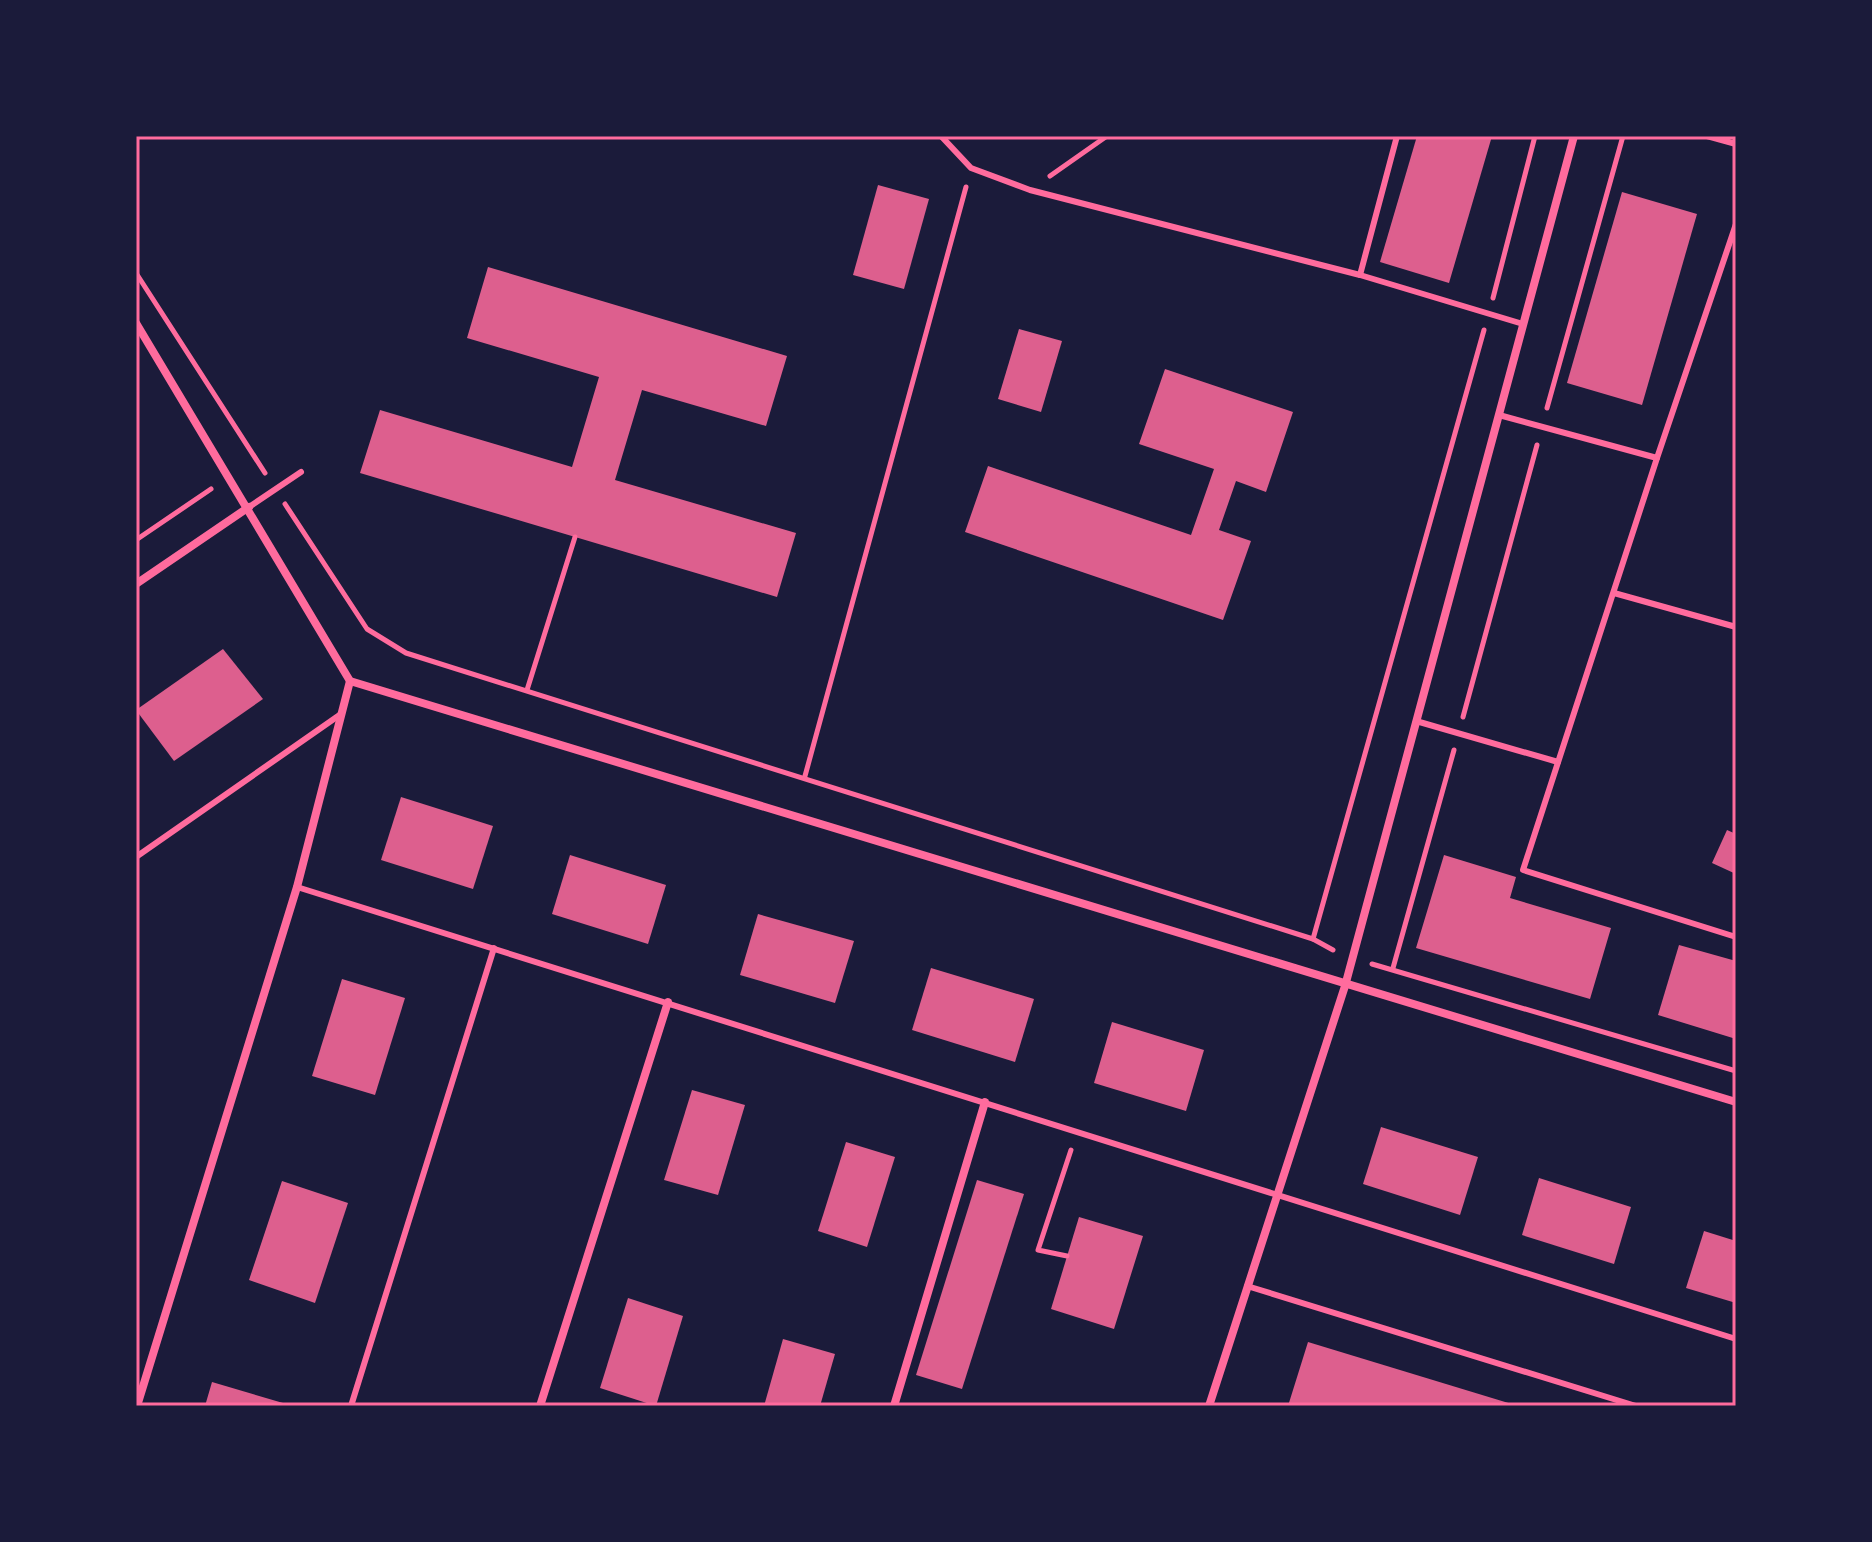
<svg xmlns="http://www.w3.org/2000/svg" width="1872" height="1542" font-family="Commissioner,sans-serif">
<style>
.building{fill:#dd5f8e}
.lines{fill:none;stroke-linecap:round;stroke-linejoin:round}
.path{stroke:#ff6b9d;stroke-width:5}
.service{stroke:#ff6b9d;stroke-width:6}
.minor{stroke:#ff6b9d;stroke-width:8}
.neatline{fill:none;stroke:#ff6b9d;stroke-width:3}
</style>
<rect width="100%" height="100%" fill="#1b1b3a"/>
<g class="building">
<polygon points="1417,136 1492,136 1449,283 1380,262"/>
<polygon points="878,185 929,199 904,289 853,275"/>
<polygon points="1622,192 1697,214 1642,405 1567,383"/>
<polygon points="488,267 787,356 766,426 642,390 615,480 796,533 777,597 360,473 380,410 572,467 599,377 467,338"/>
<polygon points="1019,329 1062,341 1041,412 998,399"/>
<polygon points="1165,369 1293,412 1266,492 1236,481 1219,530 1251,541 1223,620 965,532 988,466 1191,535 1214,469 1139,444"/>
<polygon points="223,649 263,699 174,761 136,710"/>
<polygon points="401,797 493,826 473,889 381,860"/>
<polygon points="1727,830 1736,834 1736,874 1712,863"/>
<polygon points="570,855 666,885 648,944 552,914"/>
<polygon points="1444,855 1516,877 1510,898 1611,928 1590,999 1416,948"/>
<polygon points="758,914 854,941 835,1003 740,975"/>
<polygon points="1679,945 1736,961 1736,1039 1658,1015"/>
<polygon points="931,968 1034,999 1015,1062 912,1030"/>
<polygon points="342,979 405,998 375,1095 312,1076"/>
<polygon points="1112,1022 1204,1050 1186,1111 1094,1083"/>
<polygon points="692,1090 745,1105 718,1195 664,1180"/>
<polygon points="1381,1127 1478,1157 1460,1215 1363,1184"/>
<polygon points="846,1142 895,1157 867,1247 818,1231"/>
<polygon points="1539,1178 1631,1207 1614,1264 1522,1235"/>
<polygon points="977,1180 1024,1194 962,1389 916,1375"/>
<polygon points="282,1181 348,1203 315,1303 249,1280"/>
<polygon points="1079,1217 1143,1236 1114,1329 1051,1309"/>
<polygon points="1704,1231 1736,1241 1736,1303 1686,1288"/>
<polygon points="628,1298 683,1316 656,1406 600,1388"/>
<polygon points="783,1339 835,1354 820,1406 764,1406"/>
<polygon points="1308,1342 1515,1405 1515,1406 1288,1406"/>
<polygon points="212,1382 283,1403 282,1406 205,1406"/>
</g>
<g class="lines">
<g class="path">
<polyline points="1050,176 1107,136"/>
<polyline points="136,273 265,473"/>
<polyline points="1493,298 1535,136"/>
<polyline points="1547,408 1623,136"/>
<polyline points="285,504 367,629 406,653 1313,939 1484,330"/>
<polyline points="136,540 211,489"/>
<polyline points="527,690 575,537"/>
<polyline points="1463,717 1537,445"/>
<polyline points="805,776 966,187"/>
<polyline points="1313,939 1333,950"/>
<polyline points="1372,964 1736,1071"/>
<polyline points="1393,968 1454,750"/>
<polyline points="1067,1256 1038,1250 1071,1150"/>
</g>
<g class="service">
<polyline points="941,136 971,168 1030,190 1360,275 1523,324"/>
<polyline points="1707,136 1736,144"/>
<polyline points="1360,275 1397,136"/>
<polyline points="1499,415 1657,458 1736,224"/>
<polyline points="1657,458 1523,870 1736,937"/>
<polyline points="249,507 301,472"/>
<polyline points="1614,593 1736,627"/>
<polyline points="1416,721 1558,762"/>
<polyline points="136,857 341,714"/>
<polyline points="297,887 1736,1339"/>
<polyline points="1247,1286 1636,1406"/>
<polyline points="351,1406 494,948"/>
</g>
<g class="minor">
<polyline points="136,323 350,681 1736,1102"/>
<polyline points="136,584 249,507"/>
<polyline points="137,1406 297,887 350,681"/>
<polyline points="540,1406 668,1002"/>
<polyline points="894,1406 985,1102"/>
<polyline points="1209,1406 1345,986 1574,136"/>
</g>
</g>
<rect width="1872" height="1542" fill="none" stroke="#1b1b3a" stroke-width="276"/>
<rect x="138" y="138" width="1596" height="1266" class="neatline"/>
</svg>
